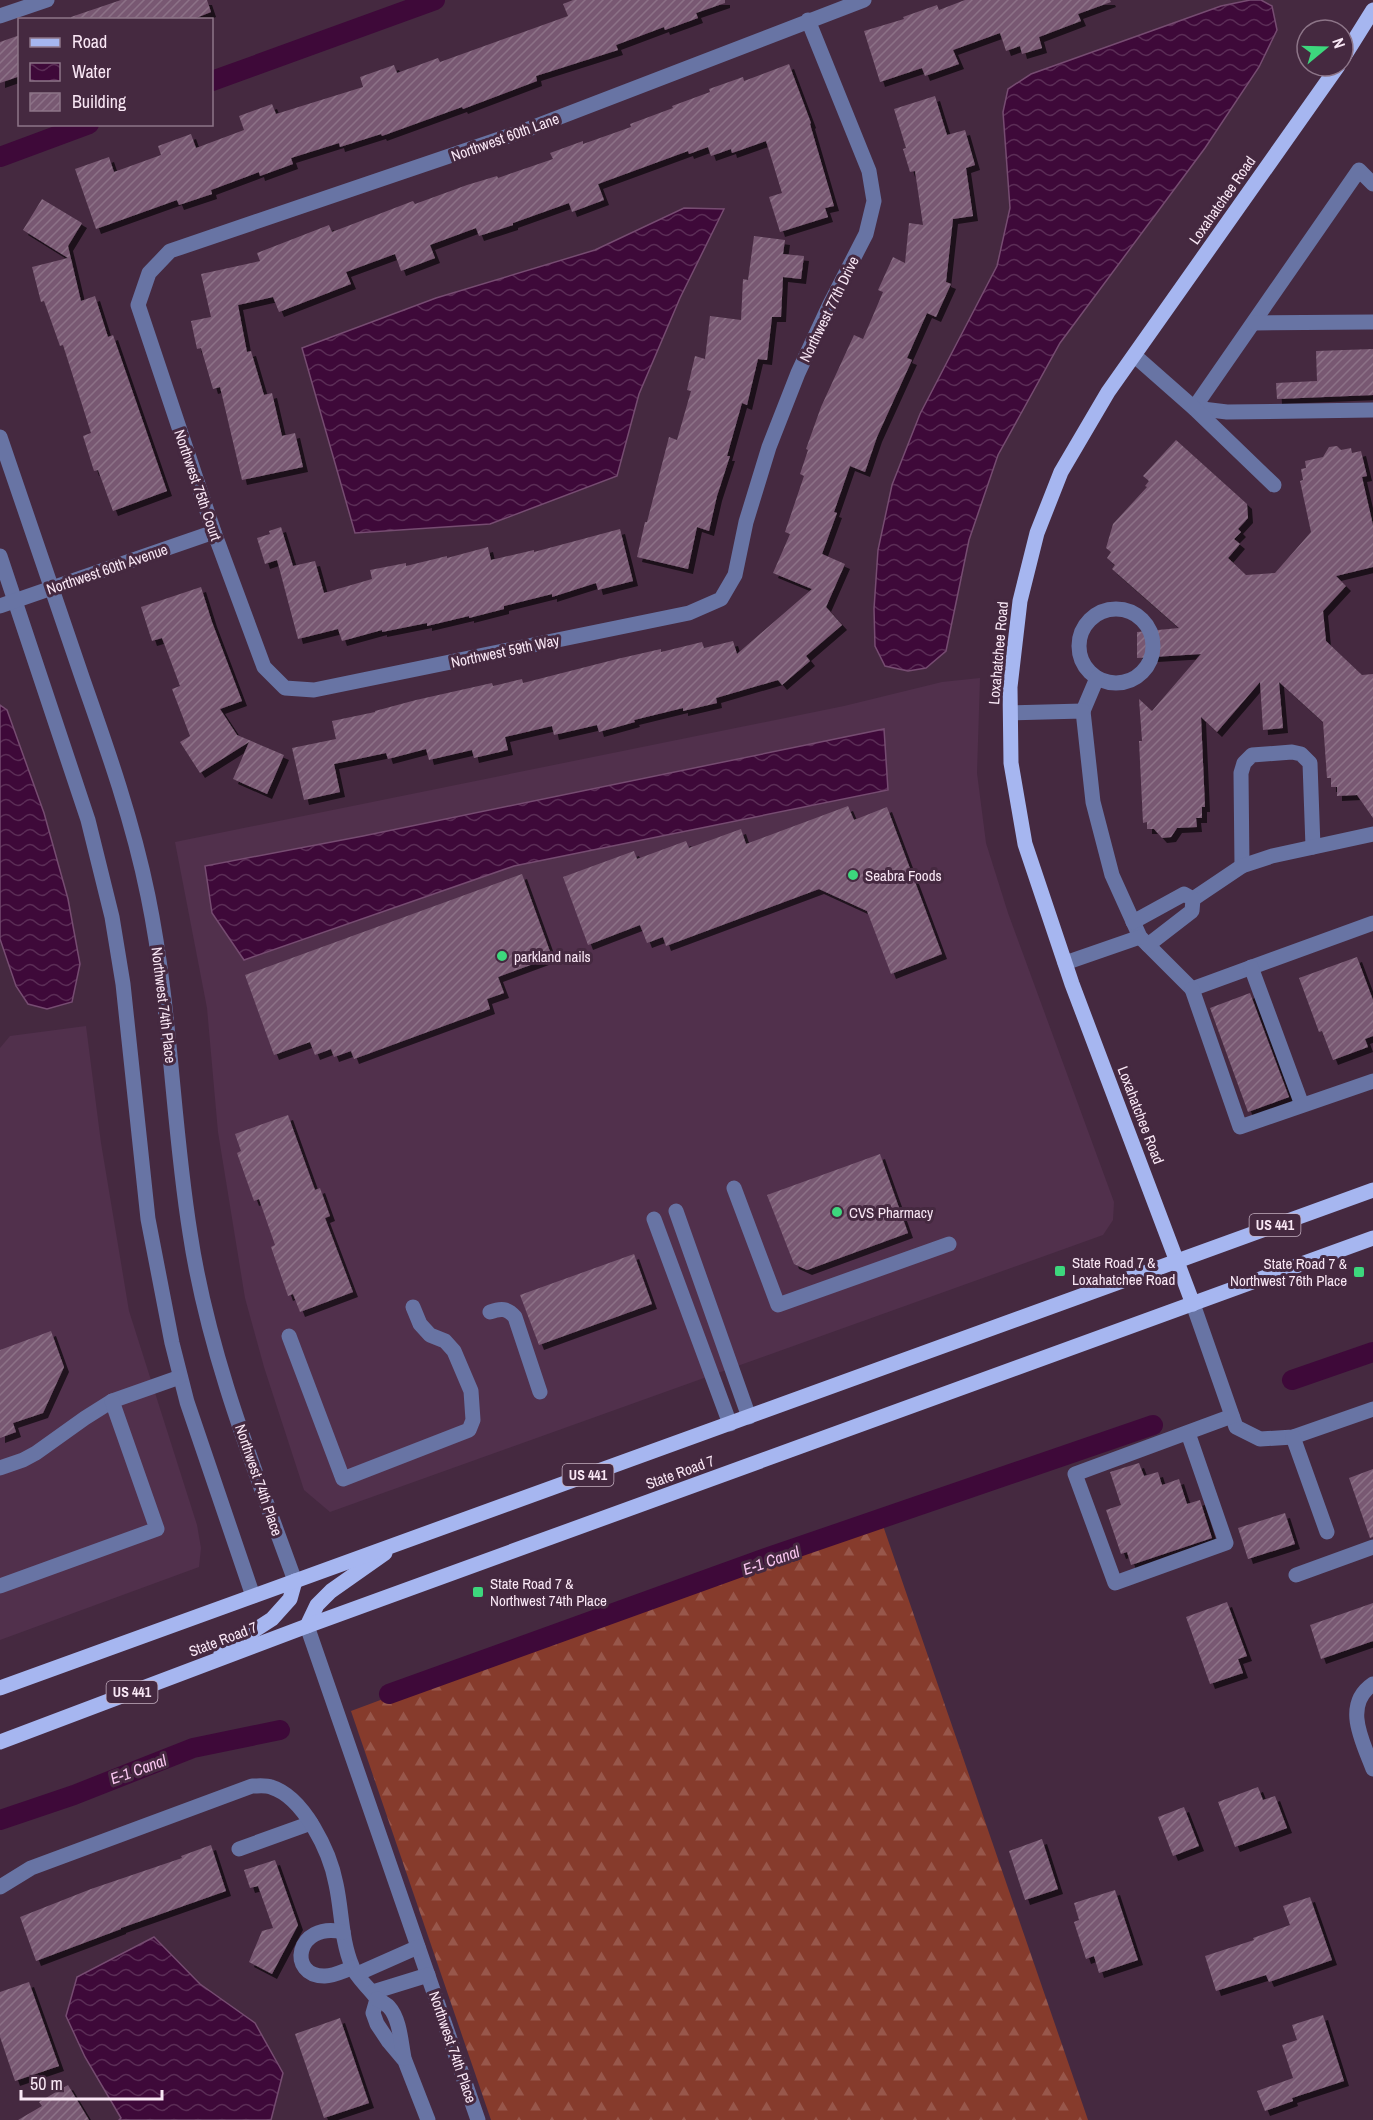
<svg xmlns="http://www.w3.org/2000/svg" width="1373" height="2120" font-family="'Archivo Narrow',sans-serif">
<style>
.built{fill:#51304c}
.forest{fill:url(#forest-firs)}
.water{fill:url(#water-waves);stroke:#764c71;stroke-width:1.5}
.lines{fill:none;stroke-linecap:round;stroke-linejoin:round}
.canal{stroke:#3e0939;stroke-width:20}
.building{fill:url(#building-hatch);filter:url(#shadow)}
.minor{stroke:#6874a4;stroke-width:15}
.major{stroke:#a6b6f0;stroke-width:15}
.poi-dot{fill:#3dd77d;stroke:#452940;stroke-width:2}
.labels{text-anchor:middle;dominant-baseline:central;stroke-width:6;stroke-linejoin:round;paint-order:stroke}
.shield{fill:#452940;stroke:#c3aebf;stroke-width:1.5}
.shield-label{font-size:14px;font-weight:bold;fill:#f9e7f5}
.street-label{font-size:15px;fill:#f9e7f5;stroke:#452940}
.poi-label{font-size:15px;fill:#f9e7f5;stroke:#452940;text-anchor:start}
.water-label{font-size:16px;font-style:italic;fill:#f9c6f0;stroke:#452940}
</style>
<defs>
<pattern id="forest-firs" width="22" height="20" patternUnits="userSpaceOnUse" patternTransform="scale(1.5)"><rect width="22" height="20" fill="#863b2c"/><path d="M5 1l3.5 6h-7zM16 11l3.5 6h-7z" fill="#98574b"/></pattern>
<pattern id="water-waves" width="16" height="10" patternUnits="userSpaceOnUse" patternTransform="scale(1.5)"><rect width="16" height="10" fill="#3e0939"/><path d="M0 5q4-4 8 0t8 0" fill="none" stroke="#5b2d56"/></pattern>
<pattern id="building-hatch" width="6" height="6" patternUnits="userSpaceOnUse" patternTransform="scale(1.5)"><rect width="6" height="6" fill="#785972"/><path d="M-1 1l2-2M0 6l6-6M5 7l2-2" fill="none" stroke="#8c7187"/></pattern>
<filter id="shadow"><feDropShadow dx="5" dy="5" stdDeviation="0" flood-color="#0009"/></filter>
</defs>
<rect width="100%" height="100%" fill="#452940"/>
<g class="built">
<polygon points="980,678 977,773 986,843 1008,913 1114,1202 1113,1220 1103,1235 330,1512 304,1490 264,1367 245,1298 218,1132 207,1008 175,842 844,706 942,682"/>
<polygon points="86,1026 101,1143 129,1311 197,1525 201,1548 199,1567 0,1640 0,1048 10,1036"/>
</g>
<polygon class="forest" points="879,1514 1088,2120 491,2120 351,1711"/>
<g class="water">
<polygon points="1250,0 1261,0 1272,6 1277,30 1259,67 1205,148 1060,343 998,455 969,540 946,651 926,668 908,671 885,666 875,646 874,609 878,550 892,485 920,414 997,266 1010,208 1003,112 1008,89 1031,74 1221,6"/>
<polygon points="684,208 724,209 680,298 639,394 617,476 490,524 355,533 302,348 436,298 595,250"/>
<polygon points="0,705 7,710 44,813 68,899 80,964 72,1002 47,1009 28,1004 16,986 0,939"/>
<polygon points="884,729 888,790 514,866 244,960 212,913 205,866 363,836"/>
<polygon points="154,1937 200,1984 255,2023 283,2073 271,2120 119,2120 121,2118 85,2057 66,2016 77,1977"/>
</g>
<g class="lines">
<g class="canal">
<polyline points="212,81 435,0"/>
<polyline points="0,157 89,124"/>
<polyline points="1292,1380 1373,1352"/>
<polyline points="389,1694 766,1558 1153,1425"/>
<polyline points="0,1820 74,1795 193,1748 280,1730"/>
</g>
</g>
<g class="building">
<polygon points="121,0 207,0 211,12 191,20 71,20 71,17"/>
<polygon points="573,0 725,0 725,3 696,13 698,18 665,30 664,27 616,45 618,50 536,76 537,81 463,109 462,107 382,136 381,134 340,147 339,143 291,158 293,164 260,176 259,172 211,190 212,194 179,205 177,200 96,229 75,169 109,157 114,172 161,155 158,146 191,134 196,148 244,130 239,116 272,104 276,114 363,87 360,77 394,65 397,73 438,58 440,62 568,16 563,4"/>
<polygon points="965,0 1110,0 1111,2 1078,14 1081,21 1039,37 1042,48 1022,54 1020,46 1006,51 1000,33 953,50 959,64 925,76 922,68 880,82 864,31 904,19 903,17 937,5 939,10"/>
<polygon points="20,35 20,76 0,83 0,42"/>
<polygon points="789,64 811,123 810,124 834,206 825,208 828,217 780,232 769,197 782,193 766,141 732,153 731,149 711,156 708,147 689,154 688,151 598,184 604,200 572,212 569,203 513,223 513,225 479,236 476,228 430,245 435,258 401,271 395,254 346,272 351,284 279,312 273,297 238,305 247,352 251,351 264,395 272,393 282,436 295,433 303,467 242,480 220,387 213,389 201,348 197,349 191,321 211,317 201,274 260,261 257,253 329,225 332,232 413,201 415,204 467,185 497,176 498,178 553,159 550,153 583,141 583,144 631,127 630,124 673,108 672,106 710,92 709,89 743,77 744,81"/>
<polygon points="935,96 947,135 965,130 975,165 966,168 973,216 953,219 946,282 951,284 936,317 927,313 907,358 912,360 877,437 865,472 850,466 834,512 837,513 822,554 845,564 826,607 842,625 806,656 810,661 782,685 778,680 716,698 717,703 683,711 683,708 634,720 635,722 599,732 597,725 554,735 552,726 505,737 508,750 474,758 472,750 429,760 426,749 388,759 386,753 334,764 340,792 304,800 292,748 336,739 332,721 375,712 375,711 416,700 492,683 493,686 522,679 523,683 617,659 661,649 661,652 702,642 704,648 733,641 737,654 812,589 773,573 790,534 785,532 804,476 800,474 808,450 806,449 821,407 854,335 863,339 883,292 878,290 893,257 905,263 909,223 923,225 915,171 910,172 903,149 906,148 894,109"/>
<polygon points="42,199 82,223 68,246 81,301 95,296 108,337 113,335 167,491 113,511 98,470 94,471 83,436 91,433 63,345 60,346 44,301 41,302 32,267 68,258 23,230"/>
<polygon points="754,236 785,240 783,254 804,256 801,279 783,277 781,317 772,317 767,360 758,359 747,405 742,403 727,456 730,456 717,496 709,531 697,527 688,569 637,557 645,522 647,522 669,437 677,440 691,391 687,390 695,356 705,359 710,316 741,320 743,279 748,280"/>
<polygon points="1373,349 1373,395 1277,399 1276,383 1317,381 1316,351"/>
<polygon points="1176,440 1247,504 1248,518 1238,529 1241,532 1234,539 1240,544 1228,558 1246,575 1275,573 1311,532 1300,481 1303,480 1301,469 1306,468 1305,461 1323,457 1329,447 1337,446 1341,450 1351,448 1352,453 1361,451 1367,476 1362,477 1373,525 1373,567 1336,576 1346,586 1323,611 1326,641 1362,675 1373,674 1373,818 1357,795 1337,796 1337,787 1331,787 1331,778 1327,778 1323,722 1279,682 1283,728 1263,730 1260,682 1217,732 1201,717 1205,807 1202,807 1202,818 1196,818 1197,827 1177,828 1171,837 1162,838 1154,829 1147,829 1147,822 1143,823 1139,741 1142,741 1139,699 1152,711 1201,654 1137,658 1137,632 1179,628 1112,569 1115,565 1107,558 1111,552 1106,548 1113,524 1147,487 1145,486 1149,481 1143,476"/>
<polygon points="281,527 293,566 315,561 324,593 372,579 370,570 406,563 406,566 447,556 447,558 488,547 491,560 534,550 534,552 620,529 633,581 598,590 596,583 552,597 552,594 504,606 504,609 469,618 469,616 427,626 427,623 382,632 382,630 342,641 338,629 298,639 277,560 265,564 257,538 270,534 269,531"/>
<polygon points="201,587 212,622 242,701 220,709 237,735 284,755 267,794 233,779 249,742 200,773 180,742 190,736 172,689 180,686 162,638 152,641 141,607"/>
<polygon points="848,806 854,820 887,807 942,954 891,974 867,911 819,889 666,946 663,937 647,943 640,925 588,945 563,877 634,851 637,859 686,841 689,848 741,829 746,844"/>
<polygon points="522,874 552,957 498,977 504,993 487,999 490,1009 354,1059 351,1051 334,1057 331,1049 315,1055 310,1042 274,1055 245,975"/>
<polygon points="1357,957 1373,1000 1373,1036 1365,1039 1368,1047 1333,1060 1322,1031 1319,1032 1299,978"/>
<polygon points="1250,993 1289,1097 1248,1112 1210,1008"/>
<polygon points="288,1115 315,1190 320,1188 330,1216 325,1218 353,1292 300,1312 293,1294 288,1296 271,1247 275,1245 259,1199 254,1201 237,1153 241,1151 235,1134"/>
<polygon points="880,1154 908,1233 807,1270 794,1264 767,1195"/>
<polygon points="634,1254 652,1304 539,1345 520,1295"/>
<polygon points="51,1331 64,1367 43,1413 13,1423 16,1432 0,1438 0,1350"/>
<polygon points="1139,1463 1144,1476 1158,1472 1162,1485 1179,1479 1187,1504 1200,1500 1212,1538 1131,1565 1127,1552 1121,1554 1106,1510 1121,1505 1110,1472"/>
<polygon points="1373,1469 1373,1537 1370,1538 1349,1478"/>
<polygon points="1285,1513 1295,1544 1248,1559 1238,1528"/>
<polygon points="1227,1602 1247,1656 1238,1659 1243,1673 1210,1684 1186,1617"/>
<polygon points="1373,1603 1373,1641 1321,1659 1310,1625"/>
<polygon points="1258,1787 1263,1800 1275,1796 1287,1828 1235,1847 1218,1802"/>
<polygon points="1184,1807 1199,1846 1173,1856 1158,1817"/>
<polygon points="1042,1839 1058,1889 1025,1900 1009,1851"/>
<polygon points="211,1845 226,1891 121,1928 121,1929 36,1961 20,1917 91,1889 182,1858 181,1856"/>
<polygon points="275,1860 298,1925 272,1974 249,1962 262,1931 273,1928 258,1886 250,1888 244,1870"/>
<polygon points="1115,1890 1138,1960 1099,1973 1094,1956 1086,1959 1074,1922 1079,1920 1074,1903"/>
<polygon points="1310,1897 1332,1960 1269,1982 1266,1975 1216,1991 1205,1956 1254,1940 1253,1938 1290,1925 1283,1906"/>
<polygon points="29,1982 59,2066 15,2081 0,2037 0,1992"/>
<polygon points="1323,2015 1344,2081 1292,2098 1293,2101 1265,2111 1257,2091 1293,2078 1282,2045 1297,2040 1292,2025"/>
<polygon points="340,2018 369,2103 324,2118 295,2034"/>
<polygon points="68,2085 89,2120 18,2120 42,2106 39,2102"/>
</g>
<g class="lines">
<g class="minor">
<polyline points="0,16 47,0"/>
<polyline points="808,20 869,171 874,201 866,234 830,304 798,373 769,447 746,522 735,575 721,599 689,613 314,690 285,688 264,667 214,532 138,305 149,273 170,251 526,130 864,0"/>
<polyline points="1373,184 1359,170 1194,408 1227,412 1373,410"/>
<polyline points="1254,323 1373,322"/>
<polyline points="1135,356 1194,408 1274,485"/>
<path d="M0 437C28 518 55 599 83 680 108 751 133 822 148 896 171 1008 172 1121 190 1233 208 1353 254 1468 295 1581"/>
<polyline points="0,556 88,820 112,917 123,984 148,1219 172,1343 187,1402 253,1596"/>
<polyline points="0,606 214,532"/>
<circle cx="1116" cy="646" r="37"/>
<polyline points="1083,711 1097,678"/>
<polyline points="1011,713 1083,711 1093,802 1112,875 1140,937 1192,989 1373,923"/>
<polyline points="1242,866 1241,773 1244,763 1252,755 1292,752 1301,754 1310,763 1313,847"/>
<polyline points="1193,899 1242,866 1272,856 1373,834"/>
<polyline points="1133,922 1184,894 1193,899 1192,911 1148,945"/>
<polyline points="1065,963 1140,937"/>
<polyline points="1251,967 1302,1105"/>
<polyline points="1192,989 1240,1127 1373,1081"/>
<polyline points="734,1188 778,1305 949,1244"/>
<polyline points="676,1211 749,1417"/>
<polyline points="654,1219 730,1424"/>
<polyline points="1193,1304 1236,1427 1260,1439 1293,1437 1373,1409"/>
<path d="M490 1312C501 1308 507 1308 515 1317L540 1392"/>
<polyline points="289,1336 343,1479 469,1430 473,1420 471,1391 454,1351 445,1341 430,1335 420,1324 413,1307"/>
<polyline points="1188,1433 1226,1543 1115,1583 1075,1474 1232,1416"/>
<polyline points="1293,1437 1327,1532"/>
<polyline points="0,1468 23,1460 36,1453 85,1418 112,1401 180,1377"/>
<polyline points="1296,1575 1373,1547"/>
<polyline points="0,1586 157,1529 112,1401"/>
<polyline points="307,1626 478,2120"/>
<path d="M1373 1684C1342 1705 1363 1742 1373 1769"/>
<polyline points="239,1849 311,1823"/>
<path d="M0 1887 31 1868 252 1786C258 1786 266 1785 271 1787 304 1797 330 1852 336 1884 342 1911 341 1940 352 1966 356 1978 370 1988 377 1999L373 2013 377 2024 389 2042 405 2061 428 2120"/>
<path d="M343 1932C295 1921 287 1977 325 1976 334 1976 343 1971 352 1968"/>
<polyline points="357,1974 418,1947"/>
<polyline points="373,1992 428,1975"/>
<path d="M377 1999C380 2001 386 2004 389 2007 400 2019 401 2043 404 2058"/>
</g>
<g class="major">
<polyline points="1343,58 1373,10"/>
<polyline points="1193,1304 1072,984 1025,844 1011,763 1010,687 1020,601 1037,533 1061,472 1108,392 1338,66"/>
<polyline points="307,1626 317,1605 331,1591 385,1553"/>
<polyline points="221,1652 272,1619 290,1599 295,1581"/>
<polyline points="0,1688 1373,1190"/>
<polyline points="0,1742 307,1626 1373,1238"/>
</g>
</g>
<g class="poi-dot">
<circle cx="853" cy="875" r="6"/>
<circle cx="502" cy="956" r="6"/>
<circle cx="837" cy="1212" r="6"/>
<rect x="1054" y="1265" width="12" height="12" rx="3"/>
<rect x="1353" y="1266" width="12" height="12" rx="3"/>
<rect x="472" y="1586" width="12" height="12" rx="3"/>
</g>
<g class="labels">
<g class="shield">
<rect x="1249.5" y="1214" width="51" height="22" rx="4.5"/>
<rect x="562.5" y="1464" width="51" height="22" rx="4.5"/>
<rect x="106.5" y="1681" width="51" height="22" rx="4.5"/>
</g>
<g class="shield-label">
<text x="1275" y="1225">US 441</text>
<text x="588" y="1475">US 441</text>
<text x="132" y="1692">US 441</text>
</g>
<g class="street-label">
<text transform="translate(505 137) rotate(-20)">Northwest 60th Lane</text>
<text transform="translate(1222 200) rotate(-55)">Loxahatchee Road</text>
<text transform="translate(829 309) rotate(-64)">Northwest 77th Drive</text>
<text transform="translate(198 485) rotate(71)">Northwest 75th Court</text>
<text transform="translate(107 569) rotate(-19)">Northwest 60th Avenue</text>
<text transform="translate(505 651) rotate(-12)">Northwest 59th Way</text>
<text transform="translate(998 653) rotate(-85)">Loxahatchee Road</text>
<text transform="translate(164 1005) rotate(83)">Northwest 74th Place</text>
<text transform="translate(1141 1115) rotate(69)">Loxahatchee Road</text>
<text transform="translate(680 1472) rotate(-20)">State Road 7</text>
<text transform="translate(259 1480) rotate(71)">Northwest 74th Place</text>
<text transform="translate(223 1639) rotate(-21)">State Road 7</text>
<text transform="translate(453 2047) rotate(71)">Northwest 74th Place</text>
</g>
<g class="poi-label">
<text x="865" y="875">Seabra Foods</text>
<text x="514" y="956">parkland nails</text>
<text x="849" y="1212">CVS Pharmacy</text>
<text x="1072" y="1262">State Road 7 &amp;<tspan x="1072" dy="17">Loxahatchee Road</tspan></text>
<text x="1347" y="1263" text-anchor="end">State Road 7 &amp;<tspan x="1347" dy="17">Northwest 76th Place</tspan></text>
<text x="490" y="1583">State Road 7 &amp;<tspan x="490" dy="17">Northwest 74th Place</tspan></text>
</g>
<g class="water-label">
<text transform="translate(771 1560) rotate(-19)">E-1 Canal</text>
<text transform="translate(138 1769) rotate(-20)">E-1 Canal</text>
</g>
</g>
<rect x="18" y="18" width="195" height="108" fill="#452940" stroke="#8d7588" stroke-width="1.5"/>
<rect x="30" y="38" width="30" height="9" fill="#a6b6f0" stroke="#8d7588" stroke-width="1.5"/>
<text x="72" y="48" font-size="18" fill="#f9e7f5">Road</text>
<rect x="30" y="63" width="30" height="18" fill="url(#water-waves)" stroke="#8d7588" stroke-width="1.5"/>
<text x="72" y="78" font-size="18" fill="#f9e7f5">Water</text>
<rect x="30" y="93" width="30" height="18" fill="url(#building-hatch)" stroke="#8d7588" stroke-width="1.5"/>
<text x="72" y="108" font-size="18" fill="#f9e7f5">Building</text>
<g transform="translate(1325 48) rotate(71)"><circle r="28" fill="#452940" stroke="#8d7588" stroke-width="1.5"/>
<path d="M0-4.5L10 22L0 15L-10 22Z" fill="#3dd77d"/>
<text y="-9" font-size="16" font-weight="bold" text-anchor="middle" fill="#f9e7f5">N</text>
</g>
<path d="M21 2090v9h141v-9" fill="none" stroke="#f9e7f5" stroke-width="3"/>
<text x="30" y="2090" font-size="18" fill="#f9e7f5" stroke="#452940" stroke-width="4.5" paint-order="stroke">50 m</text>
</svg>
